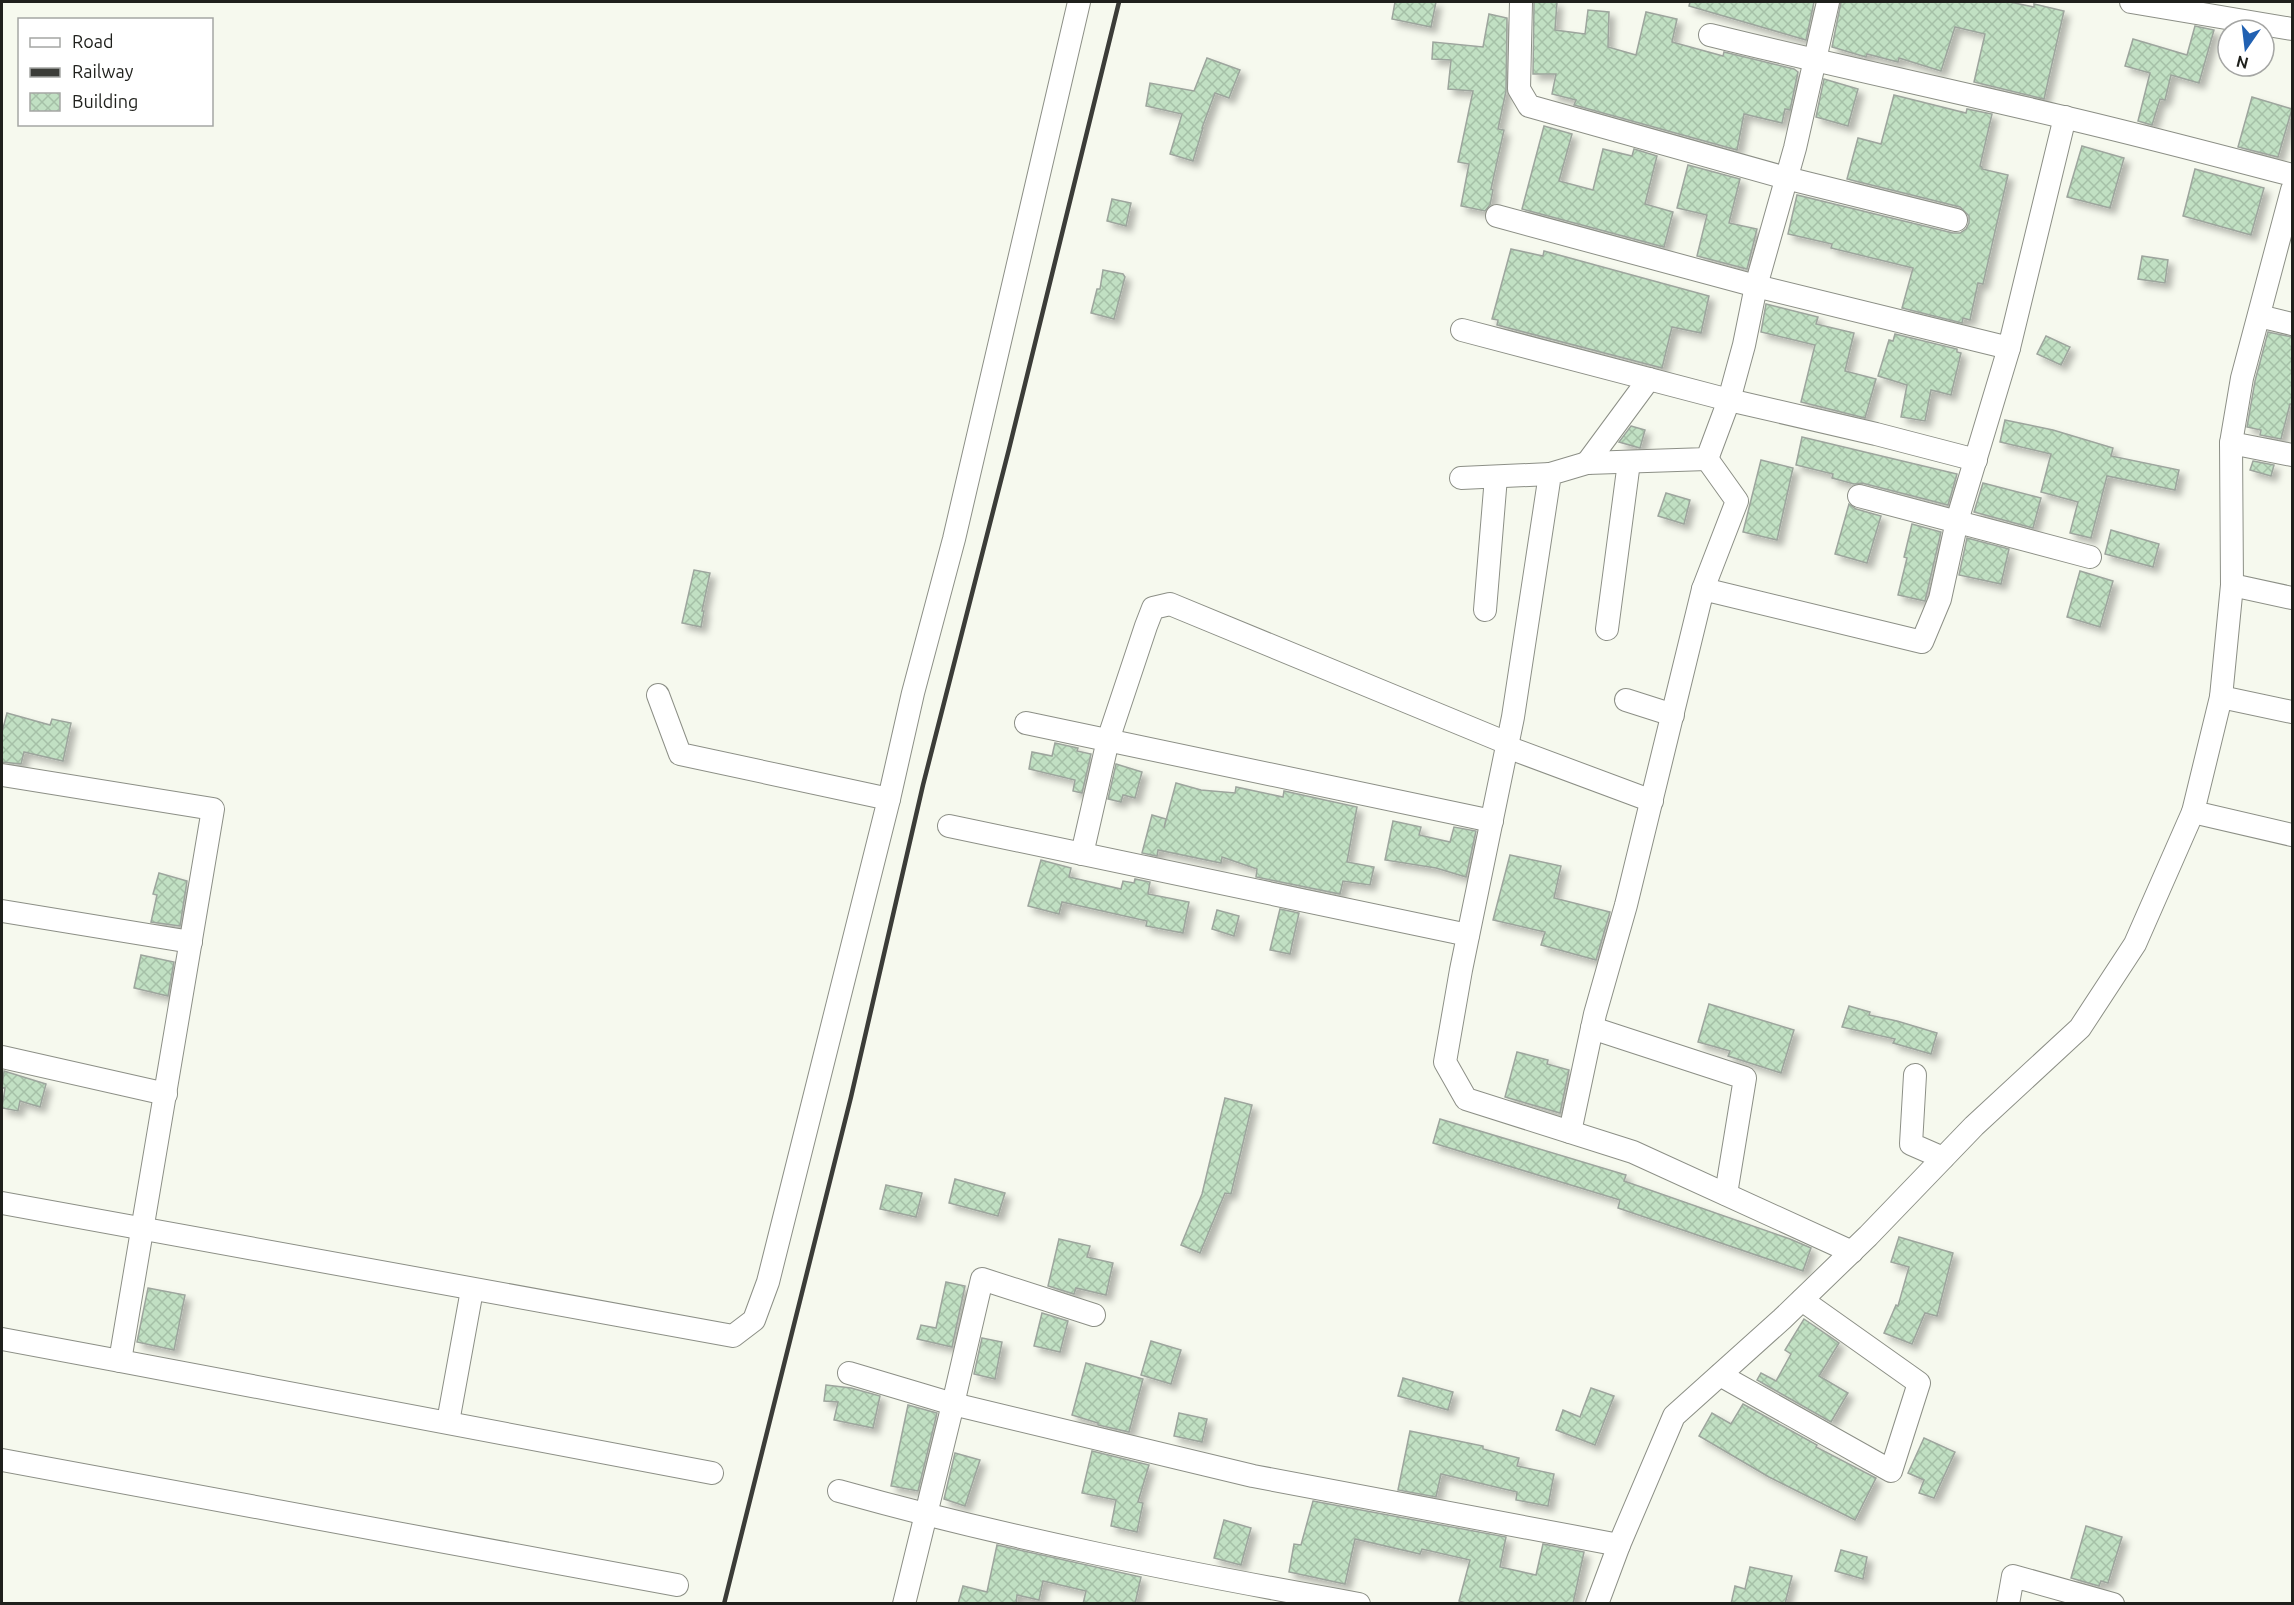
<svg xmlns="http://www.w3.org/2000/svg" width="2294" height="1605" font-family="Ubuntu,sans-serif">
<style>
.building{fill:url(#building-cross-hatch);stroke:#9da59d;stroke-width:1.5;filter:url(#shadow)}
.lines{fill:none;stroke-linecap:round;stroke-linejoin:round}
.street-casing{stroke:#8c8f86;stroke-width:24}
.street{stroke:#fff;stroke-width:22}
.rail{stroke:#3b3c38;stroke-width:4.5}
</style>
<defs>
<pattern id="building-cross-hatch" width="8" height="8" patternUnits="userSpaceOnUse" patternTransform="scale(1.5)"><rect width="8" height="8" fill="#c1e0c3"/><path d="M0 0l8 8M0 8l8-8" fill="none" stroke="#a5c0a7"/></pattern>
<filter id="shadow"><feDropShadow dx="5.5" dy="5.5" stdDeviation="3" flood-color="#0004"/></filter>
</defs>
<rect width="100%" height="100%" fill="#f6f9ee"/>
<g class="building">
<polygon points="1395,2 1436,2 1431,27 1392,19"/>
<polygon points="1534,2 1557,2 1555,30 1585,34 1588,10 1609,12 1608,47 1636,55 1646,12 1677,19 1672,42 1723,56 1724,52 1794,69 1798,72 1790,110 1785,109 1782,123 1744,114 1737,150 1574,105 1576,100 1552,94 1556,74 1533,74"/>
<polygon points="1690,2 1814,2 1806,40 1689,6"/>
<polygon points="1841,2 2010,2 2034,7 2034,4 2064,11 2044,99 1974,82 1985,34 1955,27 1941,71 1899,58 1898,62 1867,54 1866,57 1832,47"/>
<polygon points="1489,14 1507,18 1506,91 1498,129 1504,130 1491,189 1493,190 1490,205 1485,211 1461,206 1469,164 1458,162 1473,91 1448,89 1451,60 1432,59 1433,42 1483,47"/>
<polygon points="2195,26 2214,30 2199,83 2171,75 2165,100 2160,99 2152,125 2138,121 2150,73 2125,66 2133,39 2187,55"/>
<polygon points="1207,58 1240,70 1229,98 1215,93 1202,128 1203,128 1193,161 1170,154 1182,114 1146,106 1150,83 1194,91"/>
<polygon points="1824,79 1858,89 1848,126 1816,117"/>
<polygon points="1894,95 1966,113 1967,109 1992,114 1980,166 1982,167 1982,169 2008,175 1983,284 1978,283 1970,320 1963,318 1962,323 1902,308 1913,268 1831,248 1832,244 1788,234 1797,195 1953,233 1960,233 1966,229 1969,223 1969,216 1960,207 1847,179 1858,138 1881,144"/>
<polygon points="2252,97 2292,109 2278,157 2238,147"/>
<polygon points="1544,126 1572,134 1559,181 1593,190 1603,149 1632,156 1634,149 1657,156 1645,204 1673,212 1664,247 1522,209"/>
<polygon points="2082,146 2124,158 2110,208 2067,197"/>
<polygon points="1688,165 1740,179 1729,223 1757,229 1747,269 1697,256 1707,215 1677,208"/>
<polygon points="2195,169 2264,188 2251,235 2183,216"/>
<polygon points="1112,199 1131,203 1126,226 1107,221"/>
<polygon points="1511,249 1543,256 1544,251 1709,296 1701,333 1672,327 1662,368 1497,325 1498,320 1492,319"/>
<polygon points="2142,256 2168,260 2165,283 2138,279"/>
<polygon points="1103,270 1123,274 1125,277 1114,319 1091,313 1097,289 1100,289"/>
<polygon points="1766,304 1818,317 1816,324 1854,333 1845,371 1876,379 1865,418 1801,402 1815,345 1761,332"/>
<polygon points="2268,332 2292,337 2292,404 2290,404 2281,439 2260,435 2261,430 2247,427 2255,381"/>
<polygon points="1895,334 1957,349 1957,352 1961,353 1951,395 1931,390 1925,421 1901,417 1907,385 1878,376 1889,340 1893,341"/>
<polygon points="2046,336 2070,347 2061,365 2037,354"/>
<polygon points="2005,420 2053,430 2113,448 2111,456 2179,470 2175,490 2107,476 2091,538 2070,533 2078,502 2041,492 2051,454 2000,442"/>
<polygon points="1631,426 1645,430 1640,448 1619,442"/>
<polygon points="1802,437 1957,474 1948,505 1862,483 1854,484 1832,478 1833,474 1796,465"/>
<polygon points="1761,460 1793,468 1777,540 1743,532"/>
<polygon points="2253,461 2274,465 2271,476 2250,470"/>
<polygon points="1983,483 2041,498 2033,528 1974,512"/>
<polygon points="1666,493 1690,500 1684,524 1658,516"/>
<polygon points="1849,504 1856,509 1881,516 1867,563 1835,554"/>
<polygon points="1912,524 1941,532 1925,601 1898,595 1907,558 1904,557"/>
<polygon points="2111,530 2159,544 2153,567 2105,554"/>
<polygon points="1967,538 2009,549 2001,584 1959,575"/>
<polygon points="694,570 710,573 702,611 704,611 701,627 682,623"/>
<polygon points="2080,571 2113,581 2100,627 2067,617"/>
<polygon points="7,713 50,725 52,719 71,723 63,761 24,752 21,764 2,762 2,732"/>
<polygon points="1055,743 1078,748 1077,751 1091,754 1082,793 1073,791 1075,780 1029,769 1032,752 1052,756"/>
<polygon points="1116,764 1142,772 1135,798 1123,795 1121,802 1108,799"/>
<polygon points="1176,783 1201,790 1235,793 1236,787 1283,797 1284,791 1357,807 1347,862 1374,867 1370,885 1343,881 1340,894 1256,877 1257,869 1222,857 1221,863 1158,850 1157,856 1142,853 1152,815 1166,819 1164,828"/>
<polygon points="1393,821 1421,827 1419,835 1450,842 1454,827 1476,831 1466,877 1436,868 1385,860"/>
<polygon points="1510,855 1561,866 1554,898 1610,912 1596,960 1541,945 1545,932 1493,920"/>
<polygon points="1041,860 1071,868 1069,877 1121,889 1123,881 1134,883 1135,879 1150,882 1148,894 1189,902 1183,933 1146,926 1147,921 1062,902 1059,914 1028,906"/>
<polygon points="159,873 187,881 180,926 151,922 157,895 153,894"/>
<polygon points="1280,909 1299,913 1290,954 1270,950"/>
<polygon points="1217,910 1239,916 1234,936 1212,929"/>
<polygon points="141,955 174,962 168,996 134,988"/>
<polygon points="1709,1004 1794,1030 1781,1073 1728,1056 1730,1051 1698,1042"/>
<polygon points="1849,1006 1870,1012 1869,1015 1897,1021 1937,1033 1931,1054 1893,1043 1895,1039 1842,1027"/>
<polygon points="1517,1052 1548,1060 1547,1064 1569,1070 1560,1113 1505,1097"/>
<polygon points="4,1071 46,1084 40,1107 20,1101 18,1111 2,1108 5,1088 2,1088"/>
<polygon points="1225,1098 1252,1105 1231,1194 1225,1193 1200,1253 1181,1245 1202,1194"/>
<polygon points="1440,1119 1626,1175 1624,1181 1790,1239 1811,1248 1803,1271 1618,1208 1620,1200 1433,1143"/>
<polygon points="955,1179 1005,1193 998,1216 949,1203"/>
<polygon points="886,1185 922,1193 916,1217 880,1209"/>
<polygon points="1899,1237 1953,1253 1937,1316 1925,1313 1912,1344 1884,1333 1896,1305 1898,1306 1909,1267 1891,1262"/>
<polygon points="1059,1239 1090,1246 1087,1257 1113,1263 1106,1295 1076,1288 1074,1294 1048,1286"/>
<polygon points="946,1282 965,1286 952,1347 917,1339 921,1325 936,1328"/>
<polygon points="148,1288 185,1295 174,1350 137,1342"/>
<polygon points="1042,1313 1068,1321 1060,1352 1034,1346"/>
<polygon points="1804,1319 1839,1343 1819,1376 1848,1393 1831,1422 1757,1380 1761,1373 1776,1381 1791,1354 1785,1350"/>
<polygon points="982,1338 1002,1342 995,1379 974,1374"/>
<polygon points="1151,1341 1181,1350 1171,1384 1141,1375"/>
<polygon points="1086,1363 1143,1379 1129,1432 1098,1425 1098,1423 1072,1415"/>
<polygon points="1403,1378 1453,1392 1448,1410 1398,1396"/>
<polygon points="826,1385 851,1388 880,1396 873,1428 834,1420 838,1402 824,1401"/>
<polygon points="1591,1388 1614,1396 1595,1445 1556,1430 1563,1410 1580,1417"/>
<polygon points="1743,1404 1817,1445 1816,1447 1876,1478 1855,1520 1769,1477 1699,1436 1712,1413 1731,1424"/>
<polygon points="908,1405 937,1413 918,1491 891,1486"/>
<polygon points="1179,1413 1207,1419 1202,1442 1174,1436"/>
<polygon points="1410,1431 1483,1446 1483,1449 1519,1458 1517,1466 1554,1474 1548,1506 1516,1500 1517,1492 1441,1474 1436,1497 1398,1490"/>
<polygon points="1924,1438 1955,1452 1934,1498 1919,1493 1924,1480 1908,1473"/>
<polygon points="1092,1451 1149,1465 1138,1502 1143,1503 1137,1532 1111,1526 1116,1500 1082,1493"/>
<polygon points="955,1453 980,1460 965,1506 944,1499"/>
<polygon points="1313,1501 1506,1537 1500,1567 1536,1575 1543,1544 1584,1552 1573,1604 1469,1604 1459,1601 1470,1560 1422,1549 1420,1554 1355,1539 1345,1584 1289,1572 1294,1544 1301,1545"/>
<polygon points="1224,1520 1251,1528 1241,1565 1214,1558"/>
<polygon points="2086,1526 2122,1537 2108,1583 2101,1581 2099,1586 2071,1578"/>
<polygon points="997,1545 1141,1577 1135,1604 1083,1604 1086,1591 1043,1581 1039,1600 1017,1595 1016,1604 958,1604 963,1586 987,1592"/>
<polygon points="1841,1550 1867,1557 1863,1579 1835,1571"/>
<polygon points="1750,1567 1792,1576 1785,1604 1731,1604 1735,1586 1745,1589"/>
</g>
<g class="lines">
<g class="street-casing">
<g id="street">
<polyline points="1521,2 1519,89 1529,106 1786,178 1956,220"/>
<polyline points="1828,2 1795,148 1756,286 1744,345 1729,400 1707,459 1587,463 1550,474 1513,717 1461,970 1445,1062 1466,1099 1633,1152 1852,1252"/>
<polyline points="2131,2 2292,29"/>
<path d="M1710 35C1827 64 1946 89 2063 117 2140 135 2216 155 2292 175"/>
<polyline points="2292,190 2242,378 2231,443 2232,585 2221,697 2193,812 2292,835"/>
<polyline points="1497,216 1756,286 2009,348"/>
<polyline points="2259,316 2292,324"/>
<polyline points="1462,330 1729,400 1876,434 1976,460"/>
<polyline points="2231,443 2292,455"/>
<polyline points="1587,463 1649,379"/>
<polyline points="1461,478 1550,474"/>
<polyline points="1859,496 2090,557"/>
<polyline points="2232,585 2292,598"/>
<polyline points="1703,589 1737,501 1707,459"/>
<polyline points="1485,610 1496,477"/>
<polyline points="1607,629 1629,462"/>
<polyline points="2221,697 2292,712"/>
<polyline points="1626,700 1673,715"/>
<polyline points="1026,723 1492,821"/>
<polyline points="1507,747 1652,801"/>
<polyline points="2,775 213,809 120,1361 2,1339"/>
<polyline points="889,799 913,693 954,539 1079,2"/>
<polyline points="949,826 1468,935"/>
<polyline points="1082,854 1108,740 1146,626 1153,608 1170,604 1507,743"/>
<polyline points="2,911 191,942"/>
<polyline points="1592,1028 1745,1078 1726,1194"/>
<polyline points="2,1057 166,1094"/>
<polyline points="1915,1075 1911,1144 1943,1158"/>
<polyline points="1570,1132 1595,1014 1626,905 1703,589 1922,642 1940,599 1957,521 2009,348 2065,117"/>
<polyline points="2,1203 733,1336 754,1320 768,1282 889,799 680,754 658,695"/>
<polyline points="120,1361 712,1473"/>
<polyline points="849,1373 953,1404 1253,1476 1619,1545"/>
<polyline points="1720,1375 1891,1471 1919,1383 1802,1300"/>
<polyline points="448,1422 472,1290"/>
<polyline points="2,1460 677,1585"/>
<path d="M839 1491C1010 1539 1185 1573 1359 1604"/>
<polyline points="904,1604 953,1404 982,1279 1094,1315"/>
<polyline points="1597,1604 1619,1545 1674,1416 1782,1319 1868,1236 1974,1126 2080,1028 2135,944 2193,812"/>
<polyline points="2008,1604 2013,1576 2113,1604"/>
</g>
</g>
<use href="#street" class="street"/>
<polyline class="rail" points="724,1604 851,1097 923,785 1009,449 1119,2"/>
</g>
<rect width="2294" height="1605" fill="none" stroke="#1f201c" stroke-width="6"/>
<rect x="18" y="18" width="195" height="108" fill="#ffffff" stroke="#a5a6a4" stroke-width="1.5"/>
<rect x="30" y="38" width="30" height="9" fill="#ffffff" stroke="#a5a6a4" stroke-width="1.5"/>
<text x="72" y="48" font-size="18" fill="#1f201c">Road</text>
<rect x="30" y="68" width="30" height="9" fill="#3b3c38" stroke="#a5a6a4" stroke-width="1.5"/>
<text x="72" y="78" font-size="18" fill="#1f201c">Railway</text>
<rect x="30" y="93" width="30" height="18" fill="url(#building-cross-hatch)" stroke="#a5a6a4" stroke-width="1.5"/>
<text x="72" y="108" font-size="18" fill="#1f201c">Building</text>
<g transform="translate(2246 48) rotate(194)"><circle r="28" fill="#ffffff" stroke="#a5a6a4" stroke-width="1.5"/>
<path d="M0-4.5L10 22L0 15L-10 22Z" fill="#2161b2"/>
<text y="-9" font-size="16" font-weight="bold" text-anchor="middle" fill="#1f201c">N</text>
</g>
</svg>
